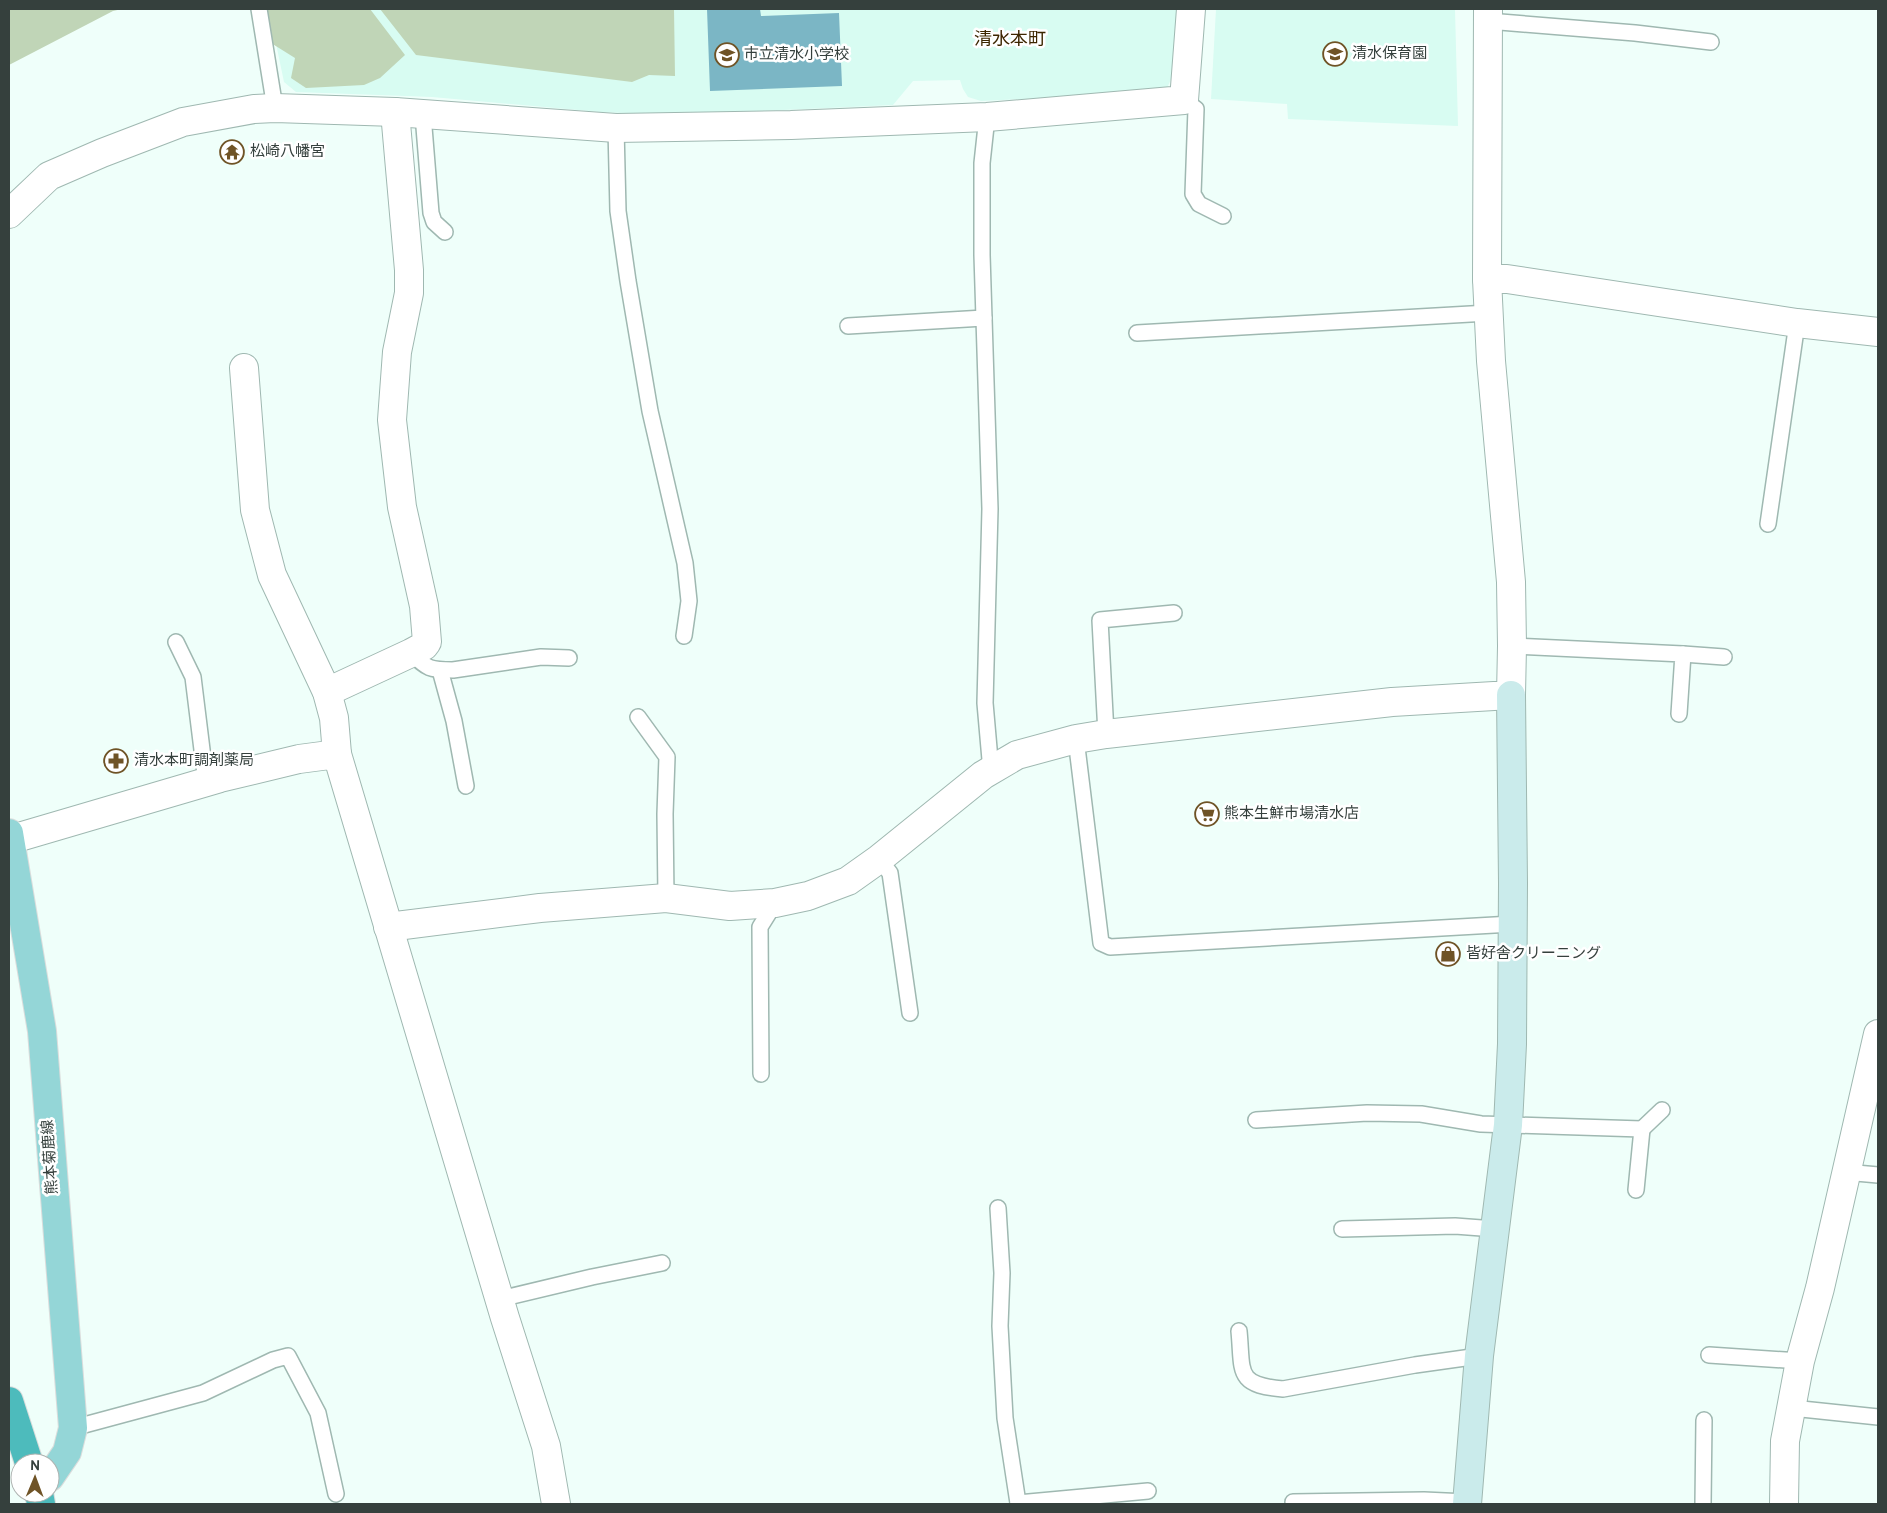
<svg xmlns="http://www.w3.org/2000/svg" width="1887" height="1513" font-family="Overpass,'Noto Sans JP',sans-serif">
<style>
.built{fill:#d8fcf2}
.green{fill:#c0d5b7}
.water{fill:#7bb6c5}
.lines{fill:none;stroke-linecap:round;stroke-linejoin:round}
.lane-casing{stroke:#9fb8b1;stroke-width:18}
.street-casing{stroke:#9fb8b1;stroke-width:30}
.secondary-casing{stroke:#9fb8b1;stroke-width:30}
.primary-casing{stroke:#dbdddc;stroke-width:30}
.highway-casing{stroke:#dbdddc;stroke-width:30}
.lane{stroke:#fff;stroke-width:15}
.street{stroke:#fff;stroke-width:28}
.secondary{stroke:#caebeb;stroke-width:28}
.primary{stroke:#94d6d7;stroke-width:28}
.highway{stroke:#4dbbbc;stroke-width:28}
.labels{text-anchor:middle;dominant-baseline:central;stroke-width:5;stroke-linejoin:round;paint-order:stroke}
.poi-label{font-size:15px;fill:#35403d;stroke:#fff;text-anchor:start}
.street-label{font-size:15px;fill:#35403d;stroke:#fff}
.quarter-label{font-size:18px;fill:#3c2600;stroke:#fff}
</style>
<rect width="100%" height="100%" fill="#effffa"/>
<g class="built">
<polygon points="273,9 1178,9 1173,75 1167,88 1155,93 981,101 968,97 963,89 960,80 913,81 893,105 677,115 600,112 432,97 296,92 284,82 274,34"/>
<polygon points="1216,9 1455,9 1458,126 1288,119 1287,104 1211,99"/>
</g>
<g class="green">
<polygon points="9,9 122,9 113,11 9,65"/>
<polygon points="260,9 370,9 405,55 380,78 364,85 306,88 291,78 295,58 271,43"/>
<polygon points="380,9 674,9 675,76 649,75 632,82 416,55"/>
</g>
<polygon class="water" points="707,9 760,9 761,16 839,13 842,86 710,91"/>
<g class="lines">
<g class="lane-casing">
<g id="lane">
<polyline points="259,9 275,108"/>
<polyline points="1488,21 1635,33 1711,42"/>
<polyline points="1184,100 1196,109 1193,194 1199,204 1223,216"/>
<polyline points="423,115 431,213 434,222 445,232"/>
<polyline points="987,117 982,163 982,255 990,509 985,703 991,771"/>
<polyline points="616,128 618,211 628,281 650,411 685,563 689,601 684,636"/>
<polyline points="848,326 984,318"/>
<polyline points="1137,333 1488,313"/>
<polyline points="1768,524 1797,323"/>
<polyline points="176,642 193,677 206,782"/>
<polyline points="1512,646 1683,654 1679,714"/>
<path d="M411 653C428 669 429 670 453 670L541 657 569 658"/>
<polyline points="1683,654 1724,657"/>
<polyline points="440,670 454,721 466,786"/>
<polyline points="638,717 667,757 665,814 666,898"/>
<polyline points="1106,734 1100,620 1174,613"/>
<polyline points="1076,739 1101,943 1110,947 1512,924"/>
<polyline points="879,859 890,873 910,1013"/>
<polyline points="761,1074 760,927 775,903"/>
<polyline points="1256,1120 1367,1113 1421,1114 1481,1124 1642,1129 1636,1190"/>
<polyline points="1642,1129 1662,1110"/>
<polyline points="1845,1172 1878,1175"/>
<polyline points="998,1208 1002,1273 1000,1326 1005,1418 1018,1503"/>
<polyline points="1342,1229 1455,1226 1495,1229"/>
<polyline points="500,1299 592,1277 662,1263"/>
<path d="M1239 1331C1243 1372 1235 1385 1283 1389L1415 1365 1479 1356"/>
<polyline points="1709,1355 1800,1361"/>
<polyline points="1792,1408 1878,1417"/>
<polyline points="73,1428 203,1393 273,1360 288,1356 318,1413 336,1494"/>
<polyline points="1293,1502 1424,1500 1467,1502"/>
<polyline points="1018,1504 1018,1503 1148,1491"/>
<polyline points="1703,1504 1704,1420"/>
</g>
</g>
<g class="street-casing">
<g id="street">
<polyline points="9,214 49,176 102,153 183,122 254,109 275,108 395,112 616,128 791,125 987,117 1184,100 1191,9"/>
<polyline points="1487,279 1507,279 1797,323 1878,332"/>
<polyline points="244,368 255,510 272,575 327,692 334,718 337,754"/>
<polyline points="327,692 411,653 424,646 427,642 424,606 402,507 392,420 397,352 409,293 409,270 395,112"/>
<polyline points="9,840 220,778 299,759 337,754 505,1318 546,1446 556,1504"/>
<polyline points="388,927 540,908 666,898 730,906 775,903 808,896 848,881 879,859 983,775 1017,755 1076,739 1106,734 1392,702 1511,695 1512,646 1511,582 1491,361 1487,279 1488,9"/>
<polyline points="1784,1504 1785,1441 1800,1361 1820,1288 1878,1034"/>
</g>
</g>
<g class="secondary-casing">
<polyline id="secondary" points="1467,1504 1479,1356 1508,1125 1512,1044 1513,883 1511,695"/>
</g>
<g class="primary-casing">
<polyline id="primary" points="9,833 42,1031 73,1428 67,1452 50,1477"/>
</g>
<g class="highway-casing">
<g id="highway">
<polyline points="9,1401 29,1463"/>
<polyline points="39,1493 41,1504"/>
</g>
</g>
<use href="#lane" class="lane"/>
<use href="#street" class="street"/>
<use href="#secondary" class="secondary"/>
<use href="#primary" class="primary"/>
<use href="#highway" class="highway"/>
</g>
<defs>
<g id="school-ring" transform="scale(1.25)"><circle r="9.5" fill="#fff" stroke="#6f5326" stroke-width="1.5"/><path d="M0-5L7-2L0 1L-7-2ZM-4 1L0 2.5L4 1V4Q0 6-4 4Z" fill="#6f5326"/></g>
<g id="temple-ring" transform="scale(1.25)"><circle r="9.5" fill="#fff" stroke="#6f5326" stroke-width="1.5"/><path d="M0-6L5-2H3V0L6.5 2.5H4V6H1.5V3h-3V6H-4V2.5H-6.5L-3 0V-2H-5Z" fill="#6f5326"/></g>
<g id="pharmacy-ring" transform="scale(1.25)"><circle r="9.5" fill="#fff" stroke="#6f5326" stroke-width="1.5"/><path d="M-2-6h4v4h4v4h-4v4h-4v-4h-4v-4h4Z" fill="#6f5326"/></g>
<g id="supermarket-ring" transform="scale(1.25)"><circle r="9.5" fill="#fff" stroke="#6f5326" stroke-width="1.5"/><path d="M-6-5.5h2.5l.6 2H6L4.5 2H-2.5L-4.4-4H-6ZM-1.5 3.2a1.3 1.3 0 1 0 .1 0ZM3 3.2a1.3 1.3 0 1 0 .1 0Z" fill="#6f5326"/></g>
<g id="shop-ring" transform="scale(1.25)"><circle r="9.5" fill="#fff" stroke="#6f5326" stroke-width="1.5"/><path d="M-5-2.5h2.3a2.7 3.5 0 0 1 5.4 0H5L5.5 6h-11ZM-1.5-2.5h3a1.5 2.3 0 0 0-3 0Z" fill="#6f5326"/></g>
</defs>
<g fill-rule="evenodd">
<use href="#school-ring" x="1335" y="54"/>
<use href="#school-ring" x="727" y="55"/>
<use href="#temple-ring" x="232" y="152"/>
<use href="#pharmacy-ring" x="116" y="761"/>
<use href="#supermarket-ring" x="1207" y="814"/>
<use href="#shop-ring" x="1448" y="954"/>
</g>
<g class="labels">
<g class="poi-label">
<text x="1352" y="54">清水保育園</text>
<text x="744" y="55">市立清水小学校</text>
<text x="250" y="152">松崎八幡宮</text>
<text x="134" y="761">清水本町調剤薬局</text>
<text x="1224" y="814">熊本生鮮市場清水店</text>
<text x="1466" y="954">皆好舎クリーニング</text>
</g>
<g class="street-label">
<text transform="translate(51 1157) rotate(-94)">熊本菊鹿線</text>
</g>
<g class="quarter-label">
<text x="1010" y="40">清水本町</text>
</g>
</g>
<rect width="1887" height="1513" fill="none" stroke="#35403d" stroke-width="20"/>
<g transform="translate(35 1478) rotate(1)"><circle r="24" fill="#ffffff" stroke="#aeb3b1"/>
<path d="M0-4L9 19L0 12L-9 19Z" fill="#6f5326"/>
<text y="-8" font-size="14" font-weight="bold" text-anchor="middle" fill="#35403d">N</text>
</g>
</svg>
